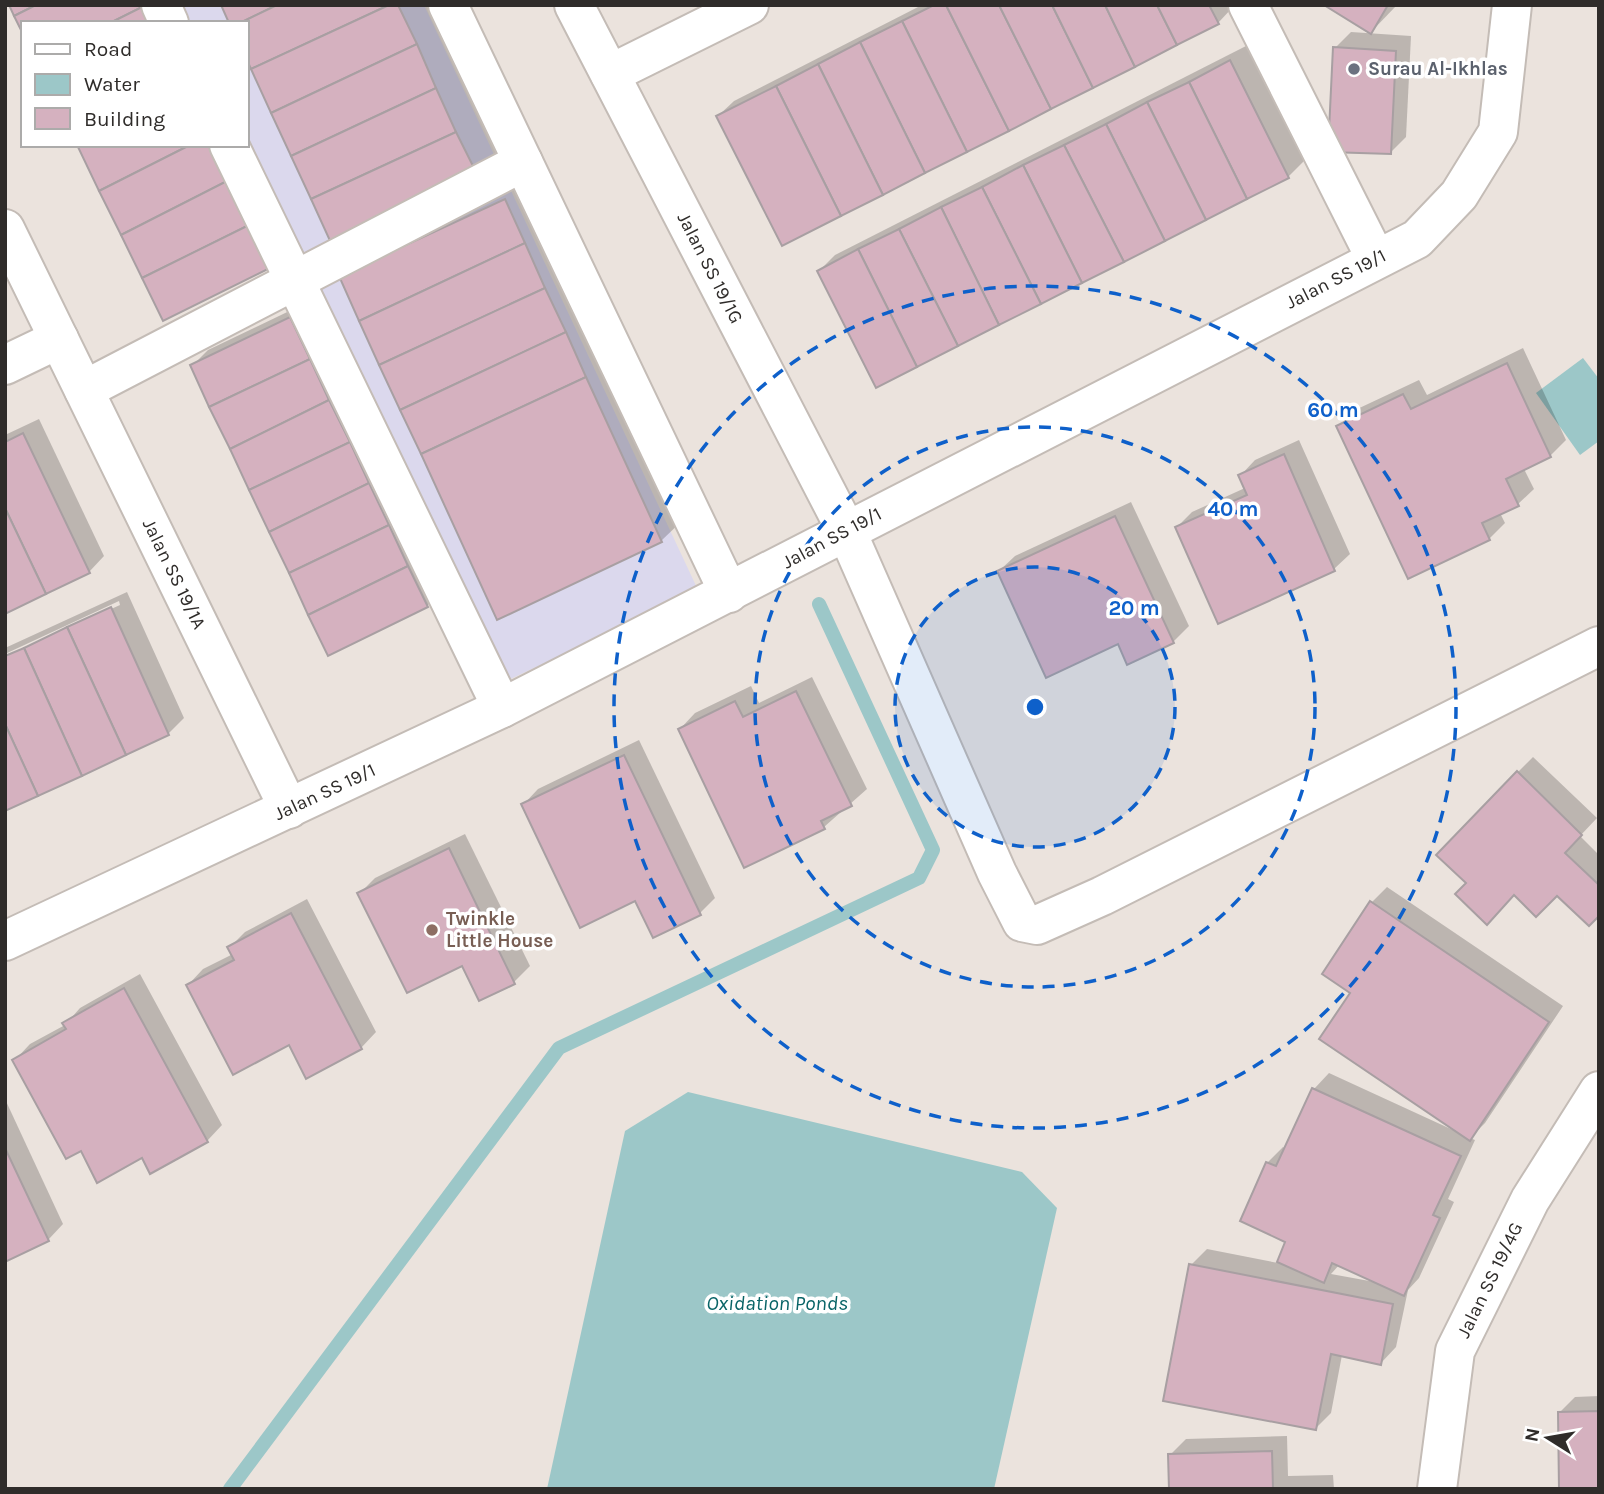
<svg xmlns="http://www.w3.org/2000/svg" width="1604" height="1494" font-family="Karla,sans-serif">
<style>
.commercial{fill:#dbd8ed}
.water{fill:#9cc7c8}
.shadow{fill:#0003;fill-rule:evenodd}
.lines{fill:none;stroke-linecap:round;stroke-linejoin:round}
.stream{stroke:#9cc7c8;stroke-width:14}
.building{fill:#d5b1bf;stroke:#a89fa2;stroke-width:2}
.minor-casing{stroke:#c4bcb6;stroke-width:42}
.minor{stroke:#fff;stroke-width:38}
.ring{fill:none;stroke:#0e60ca;stroke-width:3.5;stroke-dasharray:12 9}
.worship-dot{fill:#6b7280;stroke:#fff;stroke-width:2.5}
.education-dot{fill:#8d6e63;stroke:#fff;stroke-width:2.5}
.labels{text-anchor:middle;dominant-baseline:central;stroke-width:7;stroke-linejoin:round;paint-order:stroke}
.worship-label{font-size:19px;font-weight:bold;fill:#5b616d;stroke:#fff;text-anchor:start}
.street-label{font-size:19px;fill:#2f2c2a;stroke:#fff}
.education-label{font-size:19px;font-weight:bold;fill:#785e54;stroke:#fff;text-anchor:start}
.water-label{font-size:21px;font-style:italic;fill:#096467;stroke:#fff}
.centre{fill:#0e60ca;stroke:#fff;stroke-width:3.5}
.ring-label{font-size:21px;text-anchor:middle;font-weight:bold;fill:#0e60ca;stroke:#fff;stroke-width:7;stroke-linejoin:round;paint-order:stroke}
</style>
<rect width="100%" height="100%" fill="#ebe3dd"/>
<polygon class="commercial" points="160,5 424,5 698,590 483,692 247,145 247,23 168,23"/>
<g class="water">
<polygon points="1583,358 1599,379 1599,441 1580,455 1536,393"/>
<polygon points="688,1092 1022,1172 1057,1208 994,1489 547,1489 625,1131"/>
</g>
<g class="shadow">
<polygon points="222,5 432,5 499,150 476,173 331,241 247,58 247,23"/>
<polygon points="922,5 1232,5 1233,7 1218,23 718,116 734,101"/>
<polygon points="1327,5 1397,5 1371,32"/>
<polygon points="1351,32 1411,36 1406,137 1390,153 1335,48"/>
<polygon points="1246,46 1304,161 1288,177 819,271 835,255"/>
<polygon points="528,177 685,518 661,541 341,277"/>
<polygon points="306,303 443,590 427,606 192,366 208,350"/>
<polygon points="1523,348 1566,440 1550,456 1524,469 1534,489 1518,504 1500,513 1505,523 1489,539 1338,427 1353,411 1419,380 1427,395"/>
<polygon points="39,419 104,556 89,572 5,612 5,435"/>
<polygon points="1299,440 1350,554 1334,569 1177,527 1192,512 1245,488 1240,476 1255,460"/>
<polygon points="1131,502 1189,626 1173,642 1119,642 999,571 1015,556"/>
<polygon points="127,592 184,718 168,734 5,657 120,605 119,601 5,654 5,648"/>
<polygon points="812,677 867,789 824,827 680,729 695,713 751,686 759,703"/>
<polygon points="639,740 715,898 700,913 636,899 523,805 538,789"/>
<polygon points="1533,757 1597,818 1580,836 1599,855 1599,914 1557,893 1515,893 1469,883 1518,772"/>
<polygon points="465,834 530,966 514,982 462,964 359,894 375,878"/>
<path d="M1387 887 1563 1006 1485 1123 1470 1138 1475 1140 1448 1199 1454 1202 1419 1278 1408 1290 1396 1347 1381 1363 1342 1355 1331 1413 1315 1429 1191 1265 1207 1249 1278 1263 1288 1241 1267 1163 1283 1147 1286 1149 1314 1089 1329 1073 1453 1130 1454 1128 1353 993 1372 902ZM1340 1264 1375 1282 1331 1274Z"/>
<polygon points="307,899 376,1032 361,1048 290,1043 188,985 203,969 233,954 229,948 245,932"/>
<polygon points="140,974 222,1125 207,1141 143,1156 81,1149 15,1060 30,1044 65,1025 80,1008"/>
<polygon points="5,1099 63,1224 48,1240 5,1260"/>
<polygon points="1599,1396 1599,1489 1560,1412 1575,1397"/>
<polygon points="1287,1436 1288,1476 1333,1475 1334,1489 1171,1489 1170,1455 1186,1439"/>
</g>
<g class="lines">
<polyline class="stream" points="230,1489 559,1048 919,878 933,850 819,604"/>
</g>
<g class="building">
<polygon points="9,5 36,5 14,16"/>
<polygon points="36,5 141,5 142,7 110,23 23,23 23,34 14,16"/>
<polygon points="221,5 277,5 240,23 229,23"/>
<polygon points="277,5 389,5 251,69 247,60 247,23 240,23"/>
<polygon points="389,5 398,5 417,44 271,113 251,69"/>
<polygon points="934,5 946,5 1009,131 967,152 902,21"/>
<polygon points="946,5 999,5 1051,109 1009,131"/>
<polygon points="999,5 1052,5 1093,88 1051,109"/>
<polygon points="1052,5 1105,5 1135,67 1093,88"/>
<polygon points="1105,5 1157,5 1177,45 1135,67"/>
<polygon points="1157,5 1209,5 1219,24 1177,45"/>
<polygon points="1324,5 1388,5 1371,34"/>
<polygon points="142,7 150,23 110,23"/>
<polygon points="902,21 967,152 925,173 860,42"/>
<polygon points="860,42 925,173 883,195 818,64"/>
<polygon points="417,44 436,88 291,156 271,113"/>
<polygon points="1333,47 1396,51 1391,154 1328,152"/>
<polygon points="1230,60 1289,178 1247,199 1189,82"/>
<polygon points="818,64 883,195 841,216 776,86"/>
<polygon points="1189,82 1247,199 1206,220 1147,102"/>
<polygon points="776,86 841,216 782,246 716,116"/>
<polygon points="436,88 456,132 311,199 291,156"/>
<polygon points="1147,102 1206,220 1165,241 1106,124"/>
<polygon points="1106,124 1165,241 1124,262 1064,145"/>
<polygon points="456,132 477,174 331,243 311,199"/>
<polygon points="82,145 190,145 99,191 78,147"/>
<polygon points="190,145 210,145 227,181 121,235 99,191"/>
<polygon points="1064,145 1124,262 1082,283 1023,165"/>
<polygon points="1023,165 1082,283 1041,304 982,187"/>
<polygon points="227,181 249,225 142,278 121,235"/>
<polygon points="982,187 1041,304 999,325 941,207"/>
<polygon points="505,199 525,243 359,321 339,276"/>
<polygon points="941,207 999,325 958,346 899,229"/>
<polygon points="249,225 270,268 163,321 142,278"/>
<polygon points="899,229 958,346 917,367 858,249"/>
<polygon points="525,243 545,288 379,365 359,321"/>
<polygon points="858,249 917,367 876,388 817,271"/>
<polygon points="545,288 566,332 400,410 379,365"/>
<polygon points="290,317 310,359 209,407 190,365"/>
<polygon points="566,332 586,377 421,454 400,410"/>
<polygon points="310,359 329,400 230,449 209,407"/>
<polygon points="1507,363 1551,457 1506,479 1519,506 1482,523 1490,540 1408,579 1336,426 1403,394 1411,409"/>
<polygon points="586,377 662,542 497,620 421,454"/>
<polygon points="329,400 350,442 249,490 230,449"/>
<polygon points="23,433 90,573 46,594 5,508 5,442"/>
<polygon points="350,442 369,483 269,532 249,490"/>
<polygon points="1284,454 1335,571 1218,624 1175,527 1247,495 1238,475"/>
<polygon points="369,483 389,525 289,573 269,532"/>
<polygon points="5,508 46,594 5,614"/>
<polygon points="1115,516 1174,643 1127,665 1118,644 1046,678 997,571"/>
<polygon points="389,525 408,566 308,615 289,573"/>
<polygon points="408,566 428,607 328,656 308,615"/>
<polygon points="111,607 169,735 126,755 67,627"/>
<polygon points="67,627 126,755 82,776 24,648"/>
<polygon points="24,648 82,776 38,796 5,724 5,656"/>
<polygon points="796,691 852,806 821,821 825,829 744,868 678,729 735,701 743,717"/>
<polygon points="5,724 38,796 5,811"/>
<polygon points="624,755 701,915 653,938 635,901 580,928 521,804"/>
<polygon points="1517,771 1582,835 1565,853 1599,885 1599,916 1589,926 1557,896 1536,917 1514,895 1487,925 1455,894 1466,883 1436,855"/>
<polygon points="449,848 515,984 479,1001 462,966 407,993 357,893"/>
<polygon points="1370,901 1549,1022 1470,1141 1319,1039 1350,993 1322,974"/>
<polygon points="291,913 362,1049 306,1079 289,1045 233,1075 186,985 234,960 227,947"/>
<polygon points="124,988 208,1142 150,1174 142,1158 97,1183 81,1151 66,1159 12,1060 66,1029 62,1023"/>
<polygon points="1312,1088 1461,1156 1433,1215 1440,1218 1404,1296 1332,1263 1324,1283 1277,1262 1285,1242 1240,1221 1266,1162 1276,1166"/>
<polygon points="5,1148 49,1241 5,1262"/>
<polygon points="1189,1264 1393,1304 1381,1365 1331,1354 1316,1430 1163,1401"/>
<polygon points="1599,1411 1599,1489 1559,1489 1558,1412"/>
<polygon points="1272,1451 1273,1489 1169,1489 1168,1454"/>
</g>
<g class="lines">
<g class="minor-casing">
<g id="minor">
<polyline points="161,5 169,23"/>
<polyline points="448,5 729,593"/>
<polyline points="574,5 846,530 997,873 1022,922 1037,925 1102,896 1599,646"/>
<polyline points="1248,5 1376,259"/>
<polyline points="610,74 749,5"/>
<polyline points="229,145 502,708"/>
<polyline points="5,229 289,809"/>
<polyline points="5,365 59,339"/>
<polyline points="84,390 523,162"/>
<polyline points="5,941 502,708 1417,239 1459,195 1498,132 1512,5"/>
<polyline points="1437,1489 1455,1351 1530,1200 1599,1091"/>
</g>
</g>
<use href="#minor" class="minor"/>
</g>
<circle cx="1035" cy="707" r="140" fill="#0e60ca" fill-opacity=".12"/>
<g class="ring">
<circle cx="1035" cy="707" r="140"/>
<circle cx="1035" cy="707" r="280"/>
<circle cx="1035" cy="707" r="421"/>
</g>
<circle class="worship-dot" cx="1354" cy="69" r="7"/>
<circle class="education-dot" cx="432" cy="930" r="7"/>
<g class="labels">
<g class="worship-label">
<text x="1368" y="69">Surau Al-Ikhlas</text>
</g>
<g class="street-label">
<text transform="translate(710 268) rotate(63)">Jalan SS 19/1G</text>
<text transform="translate(1336 279) rotate(-27)">Jalan SS 19/1</text>
<text transform="translate(832 538) rotate(-28)">Jalan SS 19/1</text>
<text transform="translate(174 574) rotate(64)">Jalan SS 19/1A</text>
<text transform="translate(325 792) rotate(-25)">Jalan SS 19/1</text>
<text transform="translate(1490 1280) rotate(-64)">Jalan SS 19/4G</text>
</g>
<g class="education-label">
<text x="446" y="919">Twinkle<tspan x="446" dy="22">Little House</tspan></text>
</g>
<g class="water-label">
<text x="777" y="1303">Oxidation Ponds</text>
</g>
</g>
<circle cx="1035" cy="707" r="10" class="centre"/>
<g class="ring-label">
<text x="1333" y="417">60 m</text>
<text x="1233" y="516">40 m</text>
<text x="1134" y="615">20 m</text>
</g>
<rect width="1604" height="1494" fill="none" stroke="#2f2c2a" stroke-width="14"/>
<rect x="21" y="21" width="228" height="126" fill="#ffffff" stroke="#acabaa" stroke-width="2"/>
<rect x="35" y="44" width="35" height="10" fill="#ffffff" stroke="#acabaa" stroke-width="2"/>
<text x="84" y="56" font-size="21" fill="#2f2c2a">Road</text>
<rect x="35" y="74" width="35" height="21" fill="#9cc7c8" stroke="#acabaa" stroke-width="2"/>
<text x="84" y="91" font-size="21" fill="#2f2c2a">Water</text>
<rect x="35" y="108" width="35" height="21" fill="#d5b1bf" stroke="#acabaa" stroke-width="2"/>
<text x="84" y="126" font-size="21" fill="#2f2c2a">Building</text>
<g transform="translate(1548 1438) rotate(281)" stroke="#ffffff" stroke-width="5" paint-order="stroke">
<path d="M0-5L12 26L0 18L-12 26Z" fill="#2f2c2a"/>
<text y="-10" font-size="19" font-weight="bold" text-anchor="middle" fill="#2f2c2a">N</text>
</g>
</svg>
